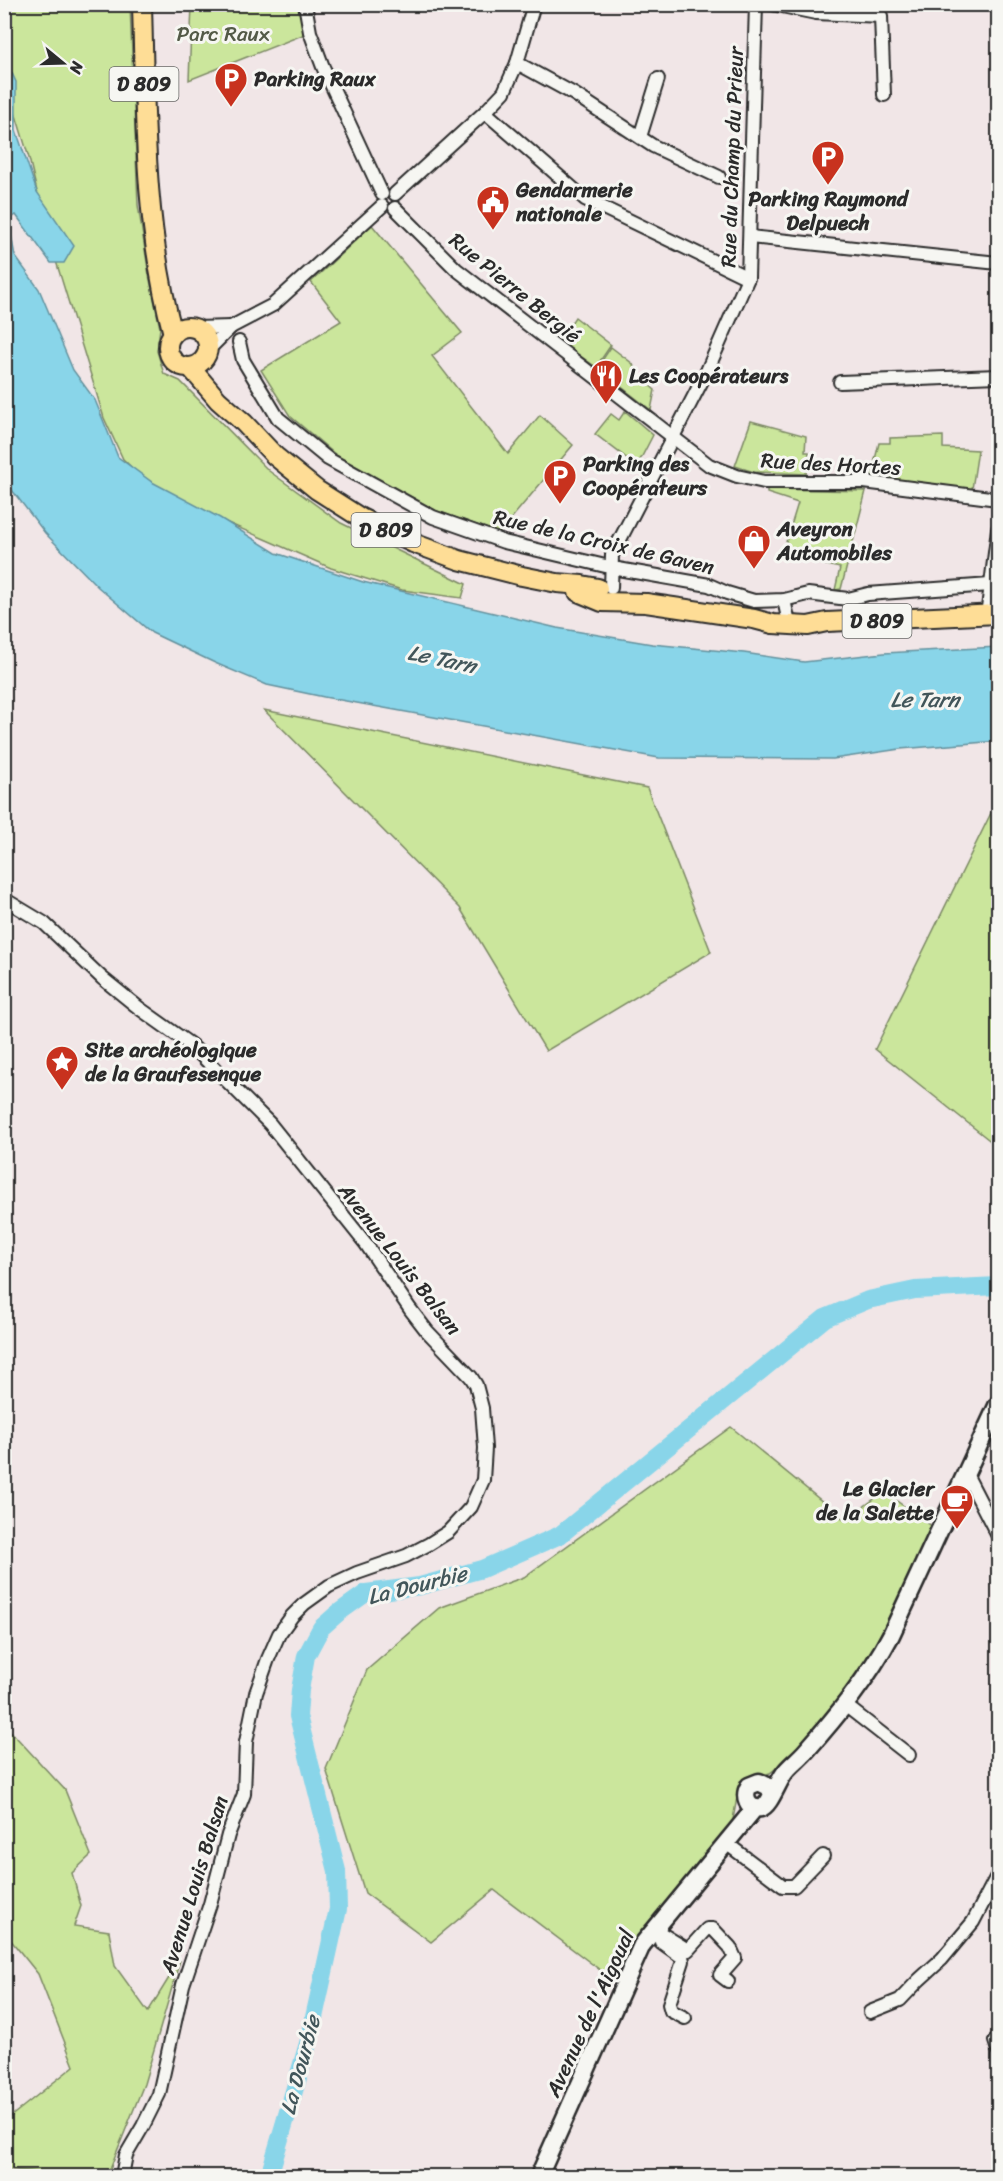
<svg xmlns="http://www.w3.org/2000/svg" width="1003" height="2181" font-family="Sriracha,sans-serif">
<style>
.green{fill:#cbe69c;stroke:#7b8864;stroke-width:1.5}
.water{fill:#89d5e9;stroke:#63919d;stroke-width:1.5}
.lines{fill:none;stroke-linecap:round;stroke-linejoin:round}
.river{stroke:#89d5e9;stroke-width:18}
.minor-casing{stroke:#2b2b2b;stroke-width:16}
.secondary-casing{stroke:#2b2b2b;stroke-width:21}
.primary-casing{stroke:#2b2b2b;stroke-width:22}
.minor{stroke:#f6f6f2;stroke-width:12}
.secondary{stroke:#f6f6f2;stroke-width:16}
.primary{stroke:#fedd96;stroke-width:18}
.labels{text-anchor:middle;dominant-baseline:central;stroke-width:6;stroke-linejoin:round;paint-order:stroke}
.shield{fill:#f6f6f2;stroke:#686867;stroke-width:1.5}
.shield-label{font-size:20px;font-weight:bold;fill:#2b2b2b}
.park-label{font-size:21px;fill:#535a47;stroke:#f6f6f2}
.poi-label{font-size:21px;font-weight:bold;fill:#2b2b2b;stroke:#f6f6f2;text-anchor:start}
.street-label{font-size:21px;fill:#2b2b2b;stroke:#f6f6f2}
.water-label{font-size:22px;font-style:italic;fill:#42565a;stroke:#f6f6f2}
</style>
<rect width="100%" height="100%" fill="#f1e6e7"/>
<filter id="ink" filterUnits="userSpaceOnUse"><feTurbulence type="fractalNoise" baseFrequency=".0167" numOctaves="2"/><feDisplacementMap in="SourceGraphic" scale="12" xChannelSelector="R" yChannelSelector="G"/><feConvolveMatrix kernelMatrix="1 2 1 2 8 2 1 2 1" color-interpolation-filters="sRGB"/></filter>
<g filter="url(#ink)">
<g class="green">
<polygon points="4,5 130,5 138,205 149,275 160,328 157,351 164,374 180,381 269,471 341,523 466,584 462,598 402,590 331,568 157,492 123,459 104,418 45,225 29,158 5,79"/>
<polygon points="192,5 298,5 305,34 189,80"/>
<polygon points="372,225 462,333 432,356 508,454 540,415 573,445 499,533 437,511 336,455 290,416 261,370 341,321 311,282"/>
<polygon points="575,317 611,345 596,367 559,341"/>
<polygon points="611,347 633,364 636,374 655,390 651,410 597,368"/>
<polygon points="625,411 653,435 637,466 595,434 611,414 619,420"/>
<polygon points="751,421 806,436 805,452 809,452 806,474 754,472 735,466"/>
<polygon points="943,436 943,448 978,450 972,489 871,476 879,443 890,443 890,438"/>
<polygon points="767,489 866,491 841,589 835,590 840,568 782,555 798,503 767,493"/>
<polygon points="264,710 647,788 711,952 546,1051 460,908"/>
<polygon points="995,805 998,806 998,1147 875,1049"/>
<polygon points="731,1427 845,1520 884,1492 933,1527 867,1661 802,1744 784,1762 770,1773 740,1781 732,1825 645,1928 612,1979 494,1890 431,1942 365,1893 326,1769 367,1670 439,1608 524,1577"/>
<polygon points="4,1724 65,1790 91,1855 72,1873 81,1906 74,1926 109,1931 115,1966 148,2012 180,1960 144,2084 107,2176 75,2176 73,2175 5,2169 5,2121 74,2066 38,1974 5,1933"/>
</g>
<polygon class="water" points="4,56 16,82 16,130 37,192 74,246 64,263 51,263 16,215 8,219 15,256 39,289 73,370 95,400 118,457 152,482 220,518 276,553 363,582 557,628 652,644 744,653 804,662 884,653 998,647 998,741 900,749 833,759 659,758 324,697 267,685 215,663 152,633 98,587 45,533 5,481"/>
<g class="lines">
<polyline class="river" points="269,2176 309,2040 338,1909 337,1871 298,1716 300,1690 306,1656 321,1628 338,1613 366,1593 420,1586 482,1569 560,1535 825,1318 868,1300 915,1290 998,1286"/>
<g class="minor-casing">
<g id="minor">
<polyline points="305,4 310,32 323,67 382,194"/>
<polyline points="772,4 816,13 881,16 884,95"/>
<polyline points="517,63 574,94 653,146 719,177"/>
<polyline points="485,112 585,199 748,278"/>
<polyline points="640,137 658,79"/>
<polyline points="395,194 485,112 504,92 517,63 534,4"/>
<polyline points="395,208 456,269 709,465 737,476 764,482 864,482 998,499"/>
<polyline points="750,237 998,263"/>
<polyline points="231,327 273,305 382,206"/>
<polyline points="196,328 231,327 208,350"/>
<polyline points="239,342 243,360 278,418 328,459 433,517 504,542 618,569 709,585 727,593 754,601 784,600 808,594 848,599 868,594 990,585 998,586"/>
<polyline points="840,382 998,376"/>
<polyline points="611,588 612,555 707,371 748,278 756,4"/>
<polyline points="784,600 788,618"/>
<polyline points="988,608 998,529"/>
<polyline points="4,899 44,923 102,978 139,1008 191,1045 270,1124 366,1244 410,1309 427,1331 471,1377 476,1385 482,1408 485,1448 483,1480 471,1507 448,1532 429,1544 406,1556 357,1573 329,1586 304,1604 292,1616 279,1634 268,1659 256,1693 246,1742 244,1794 228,1835 210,1904 183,1985 159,2094 143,2126 126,2155 122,2176"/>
<polyline points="966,1474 998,1536"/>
<polyline points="845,1705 909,1755"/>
<polyline points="726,1843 783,1886 794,1886 823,1856"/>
<polyline points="654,1929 688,1950 707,1929 713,1929 730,1947 735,1958 720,1975 728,1981"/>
<polyline points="661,1942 682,1957 683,1961 669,2004 671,2011 685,2018"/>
<polyline points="870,2012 900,2000 919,1980 942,1959 973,1922 998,1874"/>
<polyline points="995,2041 998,2050"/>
<polyline points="995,2176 998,2172"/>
</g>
</g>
<g class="secondary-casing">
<g id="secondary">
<path d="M772 1795 769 1787 759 1782 749 1786C743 1796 747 1810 761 1808 770 1806 778 1780 786 1771 792 1764 800 1758 806 1751 838 1715 868 1678 891 1635L998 1404"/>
<polyline points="539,2176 642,1945 755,1808"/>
</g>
</g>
<g class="primary-casing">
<g id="primary">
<path d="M142 4C145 115 144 226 173 334"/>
<circle cx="188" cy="347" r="20"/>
<polyline points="190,367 218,400 244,423 275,456 317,490 361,518 413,543 459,560 522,576 557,583 582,585 598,588"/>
<polyline points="578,592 602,602 646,603 754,619 773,624 808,626 827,622 998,614"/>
</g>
</g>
<use href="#minor" class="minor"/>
<use href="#secondary" class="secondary"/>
<use href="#primary" class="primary"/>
</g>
</g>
<defs>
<g id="parking-pin" transform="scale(1.725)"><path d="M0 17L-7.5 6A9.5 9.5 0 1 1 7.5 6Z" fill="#c8321e" stroke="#f6f6f2"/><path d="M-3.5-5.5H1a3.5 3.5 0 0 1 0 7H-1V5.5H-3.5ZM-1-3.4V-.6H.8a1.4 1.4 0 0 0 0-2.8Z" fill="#fff"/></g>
<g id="civic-pin" transform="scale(1.725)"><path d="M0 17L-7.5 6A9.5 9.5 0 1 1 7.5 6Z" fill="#c8321e" stroke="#f6f6f2"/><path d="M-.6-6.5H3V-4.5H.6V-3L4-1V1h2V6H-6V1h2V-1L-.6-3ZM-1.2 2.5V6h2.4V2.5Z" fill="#fff"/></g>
<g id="restaurant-pin" transform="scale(1.725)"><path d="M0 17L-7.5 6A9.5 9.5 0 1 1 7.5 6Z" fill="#c8321e" stroke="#f6f6f2"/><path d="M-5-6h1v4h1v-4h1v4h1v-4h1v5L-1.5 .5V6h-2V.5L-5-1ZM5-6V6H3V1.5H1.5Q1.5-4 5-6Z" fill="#fff"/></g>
<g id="shop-pin" transform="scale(1.725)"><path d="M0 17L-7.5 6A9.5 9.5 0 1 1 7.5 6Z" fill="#c8321e" stroke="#f6f6f2"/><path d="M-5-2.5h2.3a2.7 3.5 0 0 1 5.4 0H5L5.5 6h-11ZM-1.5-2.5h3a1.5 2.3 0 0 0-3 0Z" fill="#fff"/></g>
<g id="sight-pin" transform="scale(1.725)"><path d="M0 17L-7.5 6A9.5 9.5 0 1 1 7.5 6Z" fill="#c8321e" stroke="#f6f6f2"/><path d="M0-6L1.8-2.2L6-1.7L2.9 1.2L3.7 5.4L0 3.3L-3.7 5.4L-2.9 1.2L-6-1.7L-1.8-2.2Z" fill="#fff"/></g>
<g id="cafe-pin" transform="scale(1.725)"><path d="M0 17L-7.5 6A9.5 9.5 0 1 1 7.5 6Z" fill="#c8321e" stroke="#f6f6f2"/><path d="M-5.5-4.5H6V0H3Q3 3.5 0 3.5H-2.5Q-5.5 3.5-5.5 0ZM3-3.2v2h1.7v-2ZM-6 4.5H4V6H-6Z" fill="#fff"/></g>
</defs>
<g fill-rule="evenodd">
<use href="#parking-pin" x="231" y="79"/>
<use href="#parking-pin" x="828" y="157"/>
<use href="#civic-pin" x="493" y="202"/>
<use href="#restaurant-pin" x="606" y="376"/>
<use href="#parking-pin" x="560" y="476"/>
<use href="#shop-pin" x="754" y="541"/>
<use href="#sight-pin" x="62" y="1062"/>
<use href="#cafe-pin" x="957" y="1501"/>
</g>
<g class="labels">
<g class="shield">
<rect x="109.5" y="67" width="69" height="34" rx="4.5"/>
<rect x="351.5" y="513" width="69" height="34" rx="4.5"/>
<rect x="842.5" y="604" width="69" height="34" rx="4.5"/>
</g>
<g class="shield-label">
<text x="144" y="84">D 809</text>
<text x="386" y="530">D 809</text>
<text x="877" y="621">D 809</text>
</g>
<g class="park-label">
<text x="223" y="34">Parc Raux</text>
</g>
<g class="poi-label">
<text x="254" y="79">Parking Raux</text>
<text x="516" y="190">Gendarmerie<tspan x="516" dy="24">nationale</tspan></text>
<text x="828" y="199" text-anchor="middle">Parking Raymond<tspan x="828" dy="24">Delpuech</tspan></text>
<text x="629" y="376">Les Coopérateurs</text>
<text x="583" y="464">Parking des<tspan x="583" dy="24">Coopérateurs</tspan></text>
<text x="777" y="529">Aveyron<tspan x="777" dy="24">Automobiles</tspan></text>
<text x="85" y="1050">Site archéologique<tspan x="85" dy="24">de la Graufesenque</tspan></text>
<text x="934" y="1489" text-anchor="end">Le Glacier<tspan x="934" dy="24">de la Salette</tspan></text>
</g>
<g class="street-label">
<text transform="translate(732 157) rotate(-88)">Rue du Champ du Prieur</text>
<text transform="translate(515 288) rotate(39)">Rue Pierre Bergié</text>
<text transform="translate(831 464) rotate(3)">Rue des Hortes</text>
<text transform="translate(604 542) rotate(13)">Rue de la Croix de Gaven</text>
<text transform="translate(400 1259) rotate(52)">Avenue Louis Balsan</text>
<text transform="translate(194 1885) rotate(-73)">Avenue Louis Balsan</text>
<text transform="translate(590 2013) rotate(-65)">Avenue de l'Aigoual</text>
</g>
<g class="water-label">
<text transform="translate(442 659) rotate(12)">Le Tarn</text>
<text x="925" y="699">Le Tarn</text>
<text transform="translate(417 1585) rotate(-14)">La Dourbie</text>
<text transform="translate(300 2065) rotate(-75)">La Dourbie</text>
</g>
</g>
<rect width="1003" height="2181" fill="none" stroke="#f6f6f2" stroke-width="24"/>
<rect x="12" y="12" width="979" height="2157" fill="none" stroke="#2b2b2b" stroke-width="2" filter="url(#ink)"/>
<g transform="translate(63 63) rotate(109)" stroke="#f6f6f2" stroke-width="4.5" paint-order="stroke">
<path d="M0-4.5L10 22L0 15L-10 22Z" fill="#2b2b2b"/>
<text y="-9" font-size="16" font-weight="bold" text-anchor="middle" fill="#2b2b2b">N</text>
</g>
</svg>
